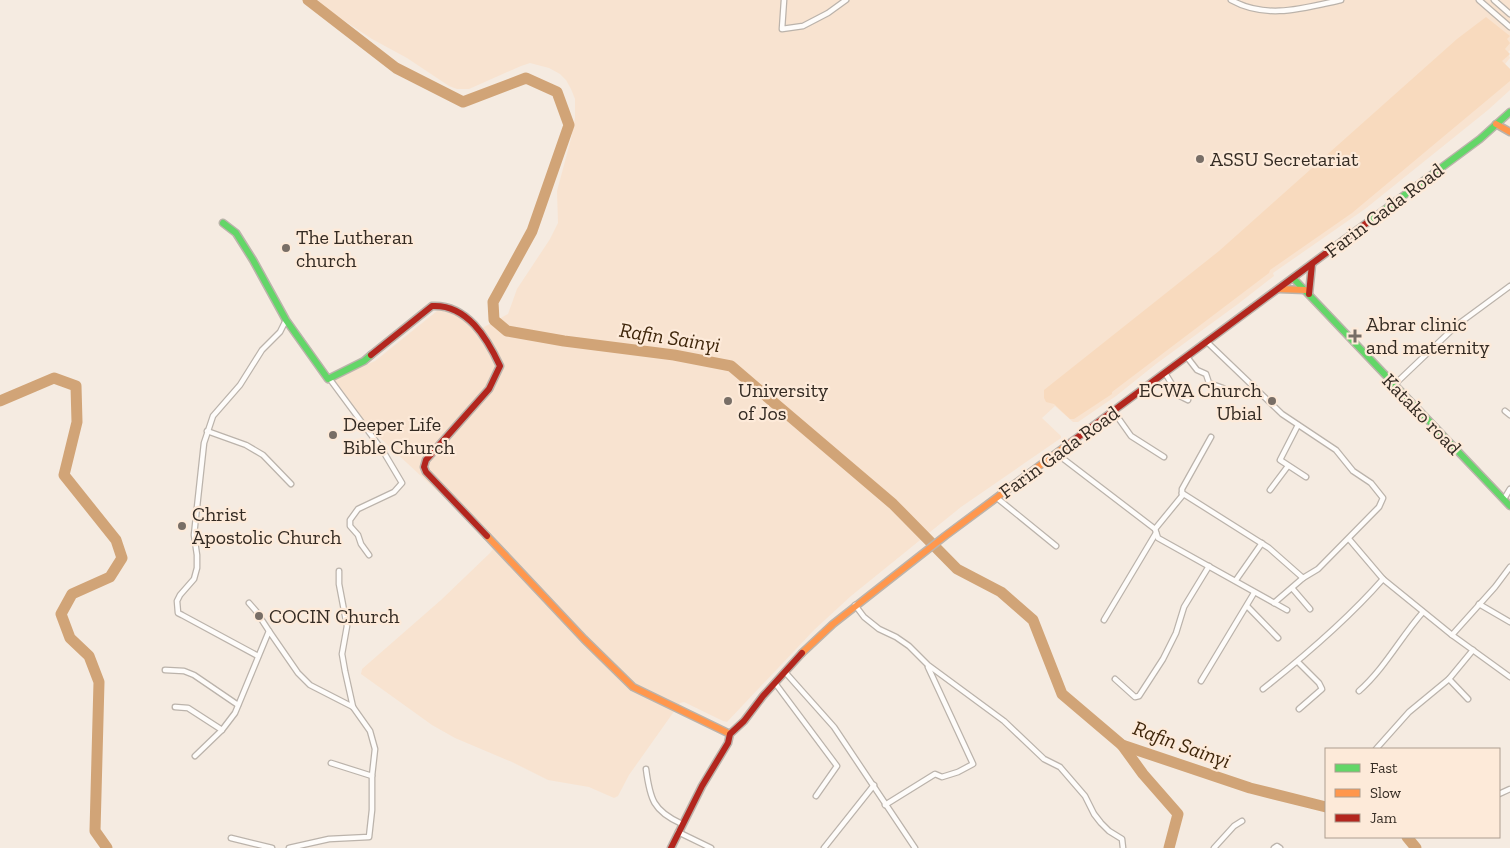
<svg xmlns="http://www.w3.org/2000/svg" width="1510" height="848" font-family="'Zilla Slab',serif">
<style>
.built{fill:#f8e3d0}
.green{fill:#f8dabe}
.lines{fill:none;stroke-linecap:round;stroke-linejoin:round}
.river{stroke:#d1a477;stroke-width:11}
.street-casing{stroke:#bbb3ab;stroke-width:7}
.fast-casing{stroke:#bbb3ab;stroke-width:9}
.slow-casing{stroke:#bbb3ab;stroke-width:9}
.jam-casing{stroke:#bbb3ab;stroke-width:9}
.street{stroke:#fefcfa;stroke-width:4.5}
.fast{stroke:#63d668;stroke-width:6}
.slow{stroke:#ff974d;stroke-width:6}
.jam{stroke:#b3261e;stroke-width:6}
.poi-dot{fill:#786e66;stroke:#fdead9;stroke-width:2}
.labels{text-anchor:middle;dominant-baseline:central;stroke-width:4.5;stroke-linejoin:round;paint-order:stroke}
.poi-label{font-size:20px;fill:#342b23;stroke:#fdead9;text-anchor:start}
.street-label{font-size:20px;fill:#342b23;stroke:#fdead9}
.water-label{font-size:21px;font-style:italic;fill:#3f260b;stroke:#fdead9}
</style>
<rect width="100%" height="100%" fill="#f5ebe1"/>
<polygon class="built" points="313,0 1510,0 1510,50 1508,52 1510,58 1505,64 1510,69 1510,90 1488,110 1365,209 1273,273 1274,276 1238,304 1156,364 1116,396 1078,422 1073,422 1055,406 1042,418 1061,436 1061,438 961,507 851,596 814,630 727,722 723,721 684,702 680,703 629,775 618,796 614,798 589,787 548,780 512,762 455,738 432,725 361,674 362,669 441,600 490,553 493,549 463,515 365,424 333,380 335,378 375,361 437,311 448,310 455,313 473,327 482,328 508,314 517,289 550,239 558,223 557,191 571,139 575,118 575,99 571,89 566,80 560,74 549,68 530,63 521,66 469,89 457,89 449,86 407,58 372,39"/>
<polygon class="green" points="1486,17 1510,36 1507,39 1510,43 1505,49 1510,54 1502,61 1510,69 1510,81 1352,213 1270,270 1269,273 1112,392 1112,394 1074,419 1070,419 1054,404 1046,402 1044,398 1044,390 1219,251 1457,39"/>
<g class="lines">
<g class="river">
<polyline points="308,0 396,68 463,102 526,78 557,92 569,125 532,231 493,302 494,320 507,331 564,341 674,355 731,366 893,504 957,569 1001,592 1033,620 1062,694 1122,745 1250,788 1326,807"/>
<polyline points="0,401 54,378 76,386 77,422 64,475 116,540 122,558 110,577 72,594 61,614 70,638 89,656 99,682 95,831 107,848"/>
<polyline points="1122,745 1143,774 1178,814 1169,848"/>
<polyline points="1407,837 1416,848"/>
</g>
<g class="street-casing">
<g id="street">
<polyline points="784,0 782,29 803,26 828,13 846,0"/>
<path d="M1231 0C1267 20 1304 8 1341 0"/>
<polyline points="1479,0 1510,27"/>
<polyline points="1494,0 1510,14"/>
<polyline points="1207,342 1282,414 1336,450 1353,471 1371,483 1383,498 1379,507 1318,569 1303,578 1274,603"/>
<polyline points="1187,357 1197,370 1206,374 1209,383 1223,388"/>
<polyline points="1165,373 1173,386 1176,394 1188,400"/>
<polyline points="329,378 383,451 402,483 394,492 358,509 350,520 350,526 358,535 361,544 369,555"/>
<polyline points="1394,385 1457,325 1510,286"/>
<polyline points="1505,411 1510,415"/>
<polyline points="1114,412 1131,436 1164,457"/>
<polyline points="1298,425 1280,460 1306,477"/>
<polyline points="207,431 246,445 263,455 291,484"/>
<polyline points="1057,454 1155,529 1158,538 1287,610"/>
<polyline points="1270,490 1288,466"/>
<polyline points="1182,493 1269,548 1303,578"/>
<polyline points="997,498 1056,546"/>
<polyline points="1504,499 1510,489"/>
<polyline points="1155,529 1182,496 1182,489 1211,437"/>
<polyline points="1349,539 1383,579 1452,635 1510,677"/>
<polyline points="1236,580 1262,543"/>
<polyline points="1292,588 1310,609"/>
<polyline points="249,603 256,611 269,631"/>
<polyline points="1479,604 1510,622"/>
<polyline points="855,605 864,617 879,629 896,637 909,646 928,665 1004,721 1044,759 1060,767 1085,796 1094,814 1101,823 1109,831 1122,839 1123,848"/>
<polyline points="1247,606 1278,638"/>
<polyline points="1104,620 1156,533"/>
<polyline points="1452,635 1495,587 1510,567"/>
<polyline points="258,656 182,615 178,613 177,601 180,595 194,579 197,568 197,555 194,535 204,443 213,416 240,385 262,350 280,332 286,320"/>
<polyline points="1298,662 1319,683 1322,689 1299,709"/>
<polyline points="165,670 184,671 194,675 238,705"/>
<polyline points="785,672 834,727 915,848"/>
<polyline points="1115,679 1135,697 1139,696 1163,659 1176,633 1184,607 1209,566"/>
<polyline points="1449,679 1468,699"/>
<polyline points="1201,681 1254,593"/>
<polyline points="775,683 837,766 816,796"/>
<path d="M1263 689C1306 655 1347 620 1383 579"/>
<path d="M1359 691C1385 668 1400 638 1423 612"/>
<polyline points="175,707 188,708 222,730"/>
<polyline points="1376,749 1409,712 1449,679 1473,650"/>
<polyline points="195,756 222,730 235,713 269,631 298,673 310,685 353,707"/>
<polyline points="331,763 372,776"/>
<path d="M646 769C650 799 653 811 682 824"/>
<polyline points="1499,794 1510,789"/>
<polyline points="885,805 935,774 942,777 958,772 973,764 928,667"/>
<polyline points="678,832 711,848"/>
<polyline points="231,838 272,848"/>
<polyline points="289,848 329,839 369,837 372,810 372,776 375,749 370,731 353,707 345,671 342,654 347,626 339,584 339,571"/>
<polyline points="824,848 874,785"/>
<polyline points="1214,848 1234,826 1242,821"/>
<polyline points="1274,848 1277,846 1280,848"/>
</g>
</g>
<g class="fast-casing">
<g id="fast">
<polyline points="1368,222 1480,139 1510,112"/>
<polyline points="223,223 236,233 253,260 286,320 328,379 364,361 371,355"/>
<polyline points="1293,278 1510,506"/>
</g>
</g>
<g class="slow-casing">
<g id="slow">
<polyline points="1496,124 1510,132"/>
<polyline points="1279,289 1305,290"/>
<polyline points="487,536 584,639 633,687 730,734"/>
<polyline points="802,653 833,624 945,536 1070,443"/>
</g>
</g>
<g class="jam-casing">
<g id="jam">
<polyline points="1309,294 1312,264"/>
<path d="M371 355 432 306C467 304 487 338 500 366L489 389 426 460 424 467 426 472 487 536"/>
<polyline points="1070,443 1368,222"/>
<polyline points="671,848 702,786 728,743 730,734 744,721 763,696 802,653"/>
</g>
</g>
<use href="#street" class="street"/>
<use href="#fast" class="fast"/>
<use href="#slow" class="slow"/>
<use href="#jam" class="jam"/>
</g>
<g class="poi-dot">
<circle cx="1200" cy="159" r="5"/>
<circle cx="286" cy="248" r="5"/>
<path d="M1352.5 328.5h5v5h5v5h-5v5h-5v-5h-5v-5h5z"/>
<circle cx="728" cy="401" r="5"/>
<circle cx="1272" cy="401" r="5"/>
<circle cx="333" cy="435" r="5"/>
<circle cx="182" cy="526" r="5"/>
<circle cx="259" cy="616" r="5"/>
</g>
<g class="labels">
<g class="poi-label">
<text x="1210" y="159">ASSU Secretariat</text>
<text x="296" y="237">The Lutheran<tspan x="296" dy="23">church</tspan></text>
<text x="1366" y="324">Abrar clinic<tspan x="1366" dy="23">and maternity</tspan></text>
<text x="738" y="390">University<tspan x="738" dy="23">of Jos</tspan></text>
<text x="1262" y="390" text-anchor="end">ECWA Church<tspan x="1262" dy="23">Ubial</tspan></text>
<text x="343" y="424">Deeper Life<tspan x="343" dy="23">Bible Church</tspan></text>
<text x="192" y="514">Christ<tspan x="192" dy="23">Apostolic Church</tspan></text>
<text x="269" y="616">COCIN Church</text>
</g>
<g class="street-label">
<text transform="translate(1384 210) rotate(-37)">Farin Gada Road</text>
<text transform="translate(1422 414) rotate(46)">Katako road</text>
<text transform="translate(1059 452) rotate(-36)">Farin Gada Road</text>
</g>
<g class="water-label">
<text transform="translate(670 337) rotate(9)">Rafin Sainyi</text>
<text transform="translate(1182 744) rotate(20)">Rafin Sainyi</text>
</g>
</g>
<rect x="1325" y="748" width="175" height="90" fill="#fdead9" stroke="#ad9e90"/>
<rect x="1335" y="764" width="25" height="8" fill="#63d668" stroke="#ad9e90"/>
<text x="1370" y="773" font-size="15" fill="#342b23">Fast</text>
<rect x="1335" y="789" width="25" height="8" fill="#ff974d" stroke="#ad9e90"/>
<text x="1370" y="798" font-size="15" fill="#342b23">Slow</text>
<rect x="1335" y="814" width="25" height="8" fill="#b3261e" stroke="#ad9e90"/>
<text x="1370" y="823" font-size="15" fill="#342b23">Jam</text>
</svg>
